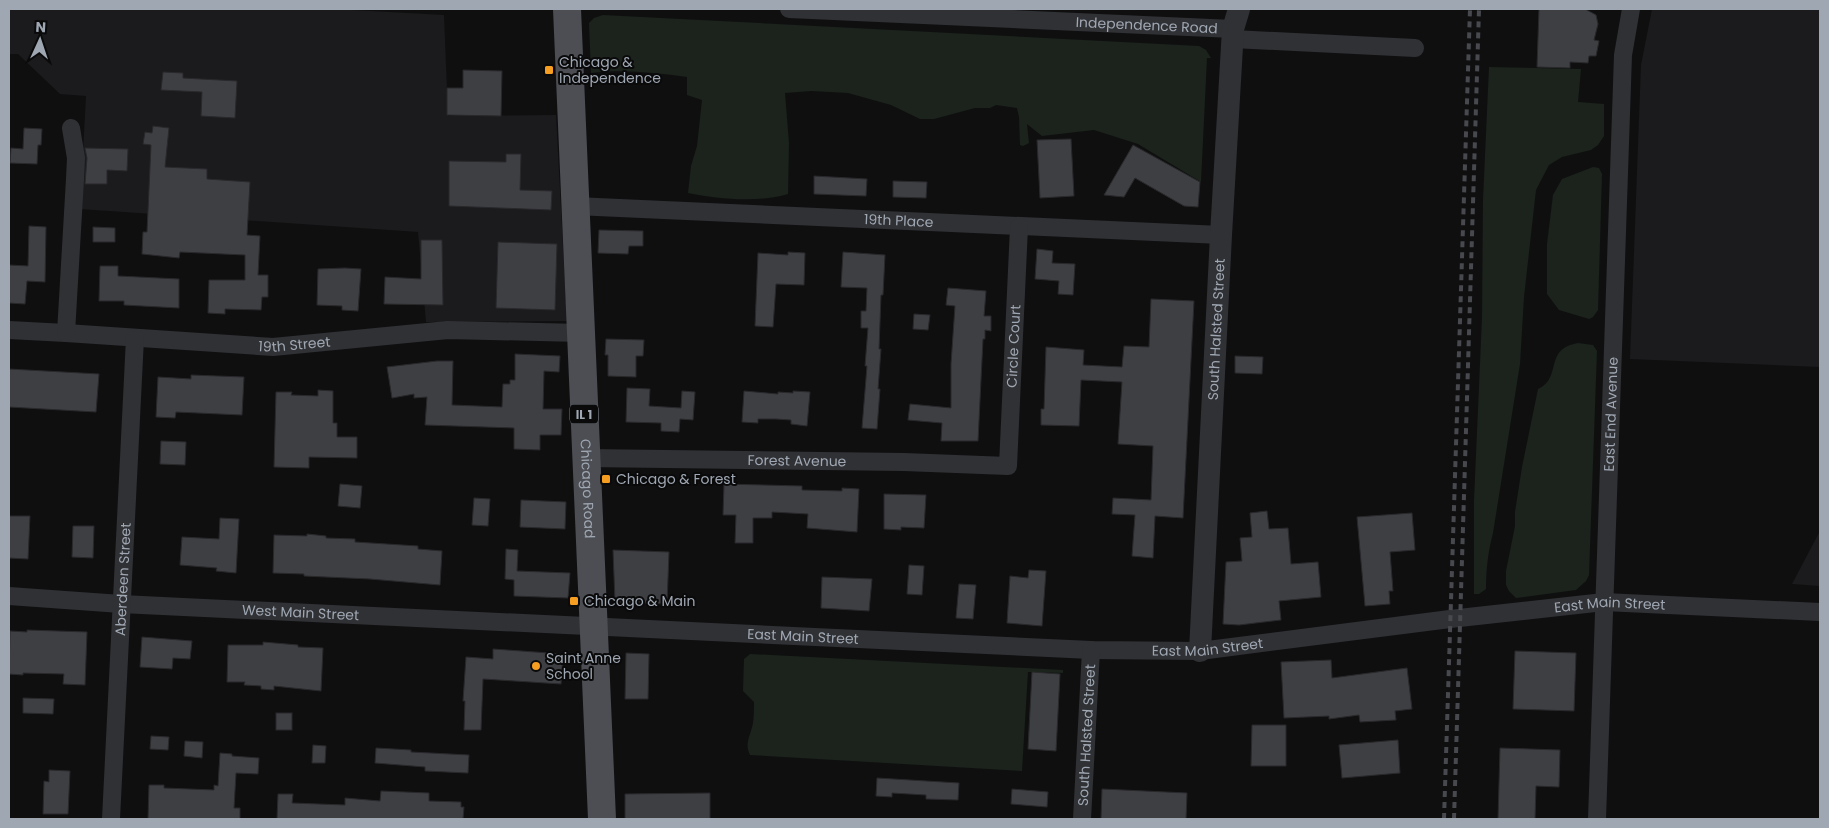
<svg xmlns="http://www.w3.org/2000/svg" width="1829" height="828" font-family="Poppins,sans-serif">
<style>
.built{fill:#1b1b1d}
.green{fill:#1b231c}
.building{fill:#3e3f43;stroke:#29292c}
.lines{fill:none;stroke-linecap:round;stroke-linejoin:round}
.minor{stroke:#303135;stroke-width:18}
.tertiary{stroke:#303135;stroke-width:22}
.primary{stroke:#4c4e54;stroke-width:28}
.rail{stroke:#47494e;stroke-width:4;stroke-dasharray:6 5;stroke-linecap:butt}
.poi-dot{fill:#f69e21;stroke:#0a0a0b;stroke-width:2}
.labels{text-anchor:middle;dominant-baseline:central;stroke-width:4;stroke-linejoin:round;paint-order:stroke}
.shield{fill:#0a0a0b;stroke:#727880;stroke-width:1}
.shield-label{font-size:12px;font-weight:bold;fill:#9fa7b2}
.street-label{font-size:14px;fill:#9fa7b2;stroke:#0a0a0b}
.poi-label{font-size:14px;fill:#9fa7b2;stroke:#0a0a0b;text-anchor:start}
</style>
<rect width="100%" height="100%" fill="#0f0f10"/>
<g class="built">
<polygon points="9,9 334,9 444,15 448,116 556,115 567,321 426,322 418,232 80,209 86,96 60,94 18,54 9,54"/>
<polygon points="1652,9 1820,9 1820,367 1630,359 1641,65"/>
<polygon points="1820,531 1820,586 1792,584"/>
</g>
<g class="green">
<path d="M603 15 1199 46 1206 50 1211 58H1207L1201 182 1138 144 1094 130 1042 136 1027 124 1029 143 1023 146 1020 145 1019 117 1017 108 996 105 990 108H975L934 119H920L891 105 848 93 811 91 785 93 789 143 788 194C758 203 718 199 688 193L691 166 697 146 702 100 687 95V77C655 73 623 69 591 73L589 23 594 18Z"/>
<path d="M1489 67 1581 69 1578 102 1604 104V136L1598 145 1591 150 1562 157 1549 165 1536 190 1524 297 1520 364 1493 533C1488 552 1486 570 1486 589L1479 594H1474V500L1482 318 1483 200Z"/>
<polygon points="1593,167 1599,168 1602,174 1598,310 1593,317 1589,319 1559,310 1547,294 1547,244 1553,195 1562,179"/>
<path d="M1578 343 1593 345 1597 351 1589 575 1586 581 1576 590 1516 598 1509 591 1506 585V571L1515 526V512L1522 467 1538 389C1563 378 1543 349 1578 343Z"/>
<path d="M750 654 1063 670V673L1028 672 1022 771 750 755C744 743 751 735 753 723 754 716 754 709 754 702L743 691 744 659Z"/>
</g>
<g class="building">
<polygon points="1539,9 1585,9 1596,15 1598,24 1594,40 1599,41 1596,56 1589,56 1588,63 1570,62 1570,68 1537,67"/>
<polygon points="463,70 502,71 501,116 447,115 447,88 463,88"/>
<polygon points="163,72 183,73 183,78 237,81 235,118 201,116 202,92 161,90"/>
<polygon points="153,126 169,128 165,167 207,169 207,179 250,182 247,235 260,236 258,275 268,275 268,297 262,297 261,310 225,309 225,314 208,313 209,280 245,280 245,255 180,252 179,258 142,254 143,232 147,232 151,145 143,144 145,132 152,133"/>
<polygon points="24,128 42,129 41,145 38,145 37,164 10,163 11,148 23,149"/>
<polygon points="1071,139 1074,196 1040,198 1037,140"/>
<polygon points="1133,145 1200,182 1198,207 1184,206 1135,178 1124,197 1104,195"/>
<polygon points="85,148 128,149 127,171 107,170 107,184 85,184 87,158"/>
<polygon points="506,154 521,154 520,190 552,191 551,210 449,206 449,161 506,162"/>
<polygon points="814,176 867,179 866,196 814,194"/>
<polygon points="893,181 927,182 926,198 893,197"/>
<polygon points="29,226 46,227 45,282 27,281 25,304 9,303 9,265 28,266"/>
<polygon points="93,227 115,228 115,242 93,242"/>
<polygon points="599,230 643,231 643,246 629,246 628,254 598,253"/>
<polygon points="421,240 442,240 443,305 384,304 385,277 421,279"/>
<polygon points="498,242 557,244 555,310 496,308"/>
<polygon points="1037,249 1053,251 1052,263 1075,264 1073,295 1058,294 1059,281 1035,279"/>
<polygon points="788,252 805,253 804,285 776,284 773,327 755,326 758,253 788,255"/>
<polygon points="843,252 885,255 883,295 881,295 879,349 881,349 878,389 880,389 877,429 862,428 867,366 865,366 868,328 861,328 861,311 866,311 867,288 841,287"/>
<polygon points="100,266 118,266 118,276 179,279 179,308 124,305 124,301 99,301"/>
<polygon points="345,268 361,269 358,311 342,310 342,306 317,305 318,269"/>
<polygon points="948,288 986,291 984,316 991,316 991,331 985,330 985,339 983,339 978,441 941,441 942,423 908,420 910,404 951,408 951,364 955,306 946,305"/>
<polygon points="1151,299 1194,301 1183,518 1155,516 1153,558 1132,556 1135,515 1112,514 1113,498 1151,500 1153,446 1118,444 1122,382 1081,380 1079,426 1041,425 1041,409 1044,409 1046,347 1084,350 1083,365 1122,367 1124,346 1149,347"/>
<polygon points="914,314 930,315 928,330 913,329"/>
<polygon points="606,339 644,340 643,356 636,356 636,377 608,376 608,355 605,355"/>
<polygon points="515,354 560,356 559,372 544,371 543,409 562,409 561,435 540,435 540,450 514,449 514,428 425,425 427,397 414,398 414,394 392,398 387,367 437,361 453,361 452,405 502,407 503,384 510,384 510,380 515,380"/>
<polygon points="1235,356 1263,357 1262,374 1235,373"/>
<polygon points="9,369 99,374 96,412 9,407"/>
<polygon points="191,375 244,377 242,415 176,412 175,418 156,417 158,377 191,379"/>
<polygon points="627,388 650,389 649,406 681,408 682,391 695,392 693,420 680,419 679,432 661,431 661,423 626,422"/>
<polygon points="318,390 333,391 333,423 337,423 337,437 357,437 357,458 309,457 309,468 274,467 276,392 292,392 291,395 318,396"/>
<polygon points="744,391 778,394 778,392 793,393 793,391 810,392 807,426 791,424 791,420 776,419 758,419 758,423 742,422"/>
<polygon points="161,441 186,442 185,465 160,464"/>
<polygon points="340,484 362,486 360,508 338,506"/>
<polygon points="724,484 802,486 802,490 842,491 842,488 859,489 857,532 807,528 808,514 772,512 772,518 753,518 753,543 735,543 736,515 723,515"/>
<polygon points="884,494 926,495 924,528 901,527 901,530 884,529"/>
<polygon points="474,498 490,499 488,526 472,525"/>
<polygon points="521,500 566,502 565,529 520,527"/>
<polygon points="1267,511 1269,529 1288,528 1291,564 1318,562 1321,597 1279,601 1281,620 1239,625 1223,624 1226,562 1242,561 1240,538 1252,537 1250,513"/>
<polygon points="1412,513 1415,550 1390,552 1393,591 1389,591 1390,604 1365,606 1357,517"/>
<polygon points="9,516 30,516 28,559 9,558"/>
<polygon points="220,518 239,519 236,573 216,571 217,568 180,565 182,537 219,539"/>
<polygon points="73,526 94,526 93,558 72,557"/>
<polygon points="307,534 326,536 326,538 355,539 355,542 418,546 418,549 442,551 440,585 370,579 304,576 304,574 273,573 274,535 307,536"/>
<polygon points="506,549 518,550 517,571 570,573 568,598 514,596 514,580 505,579"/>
<polygon points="613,550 669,552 667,604 615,602"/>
<polygon points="909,565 924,566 922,595 907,594"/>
<polygon points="1029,570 1046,571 1042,626 1007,623 1010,576 1028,578"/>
<polygon points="822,577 872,579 869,611 821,608"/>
<polygon points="959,584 976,585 973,619 956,618"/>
<polygon points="27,630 87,632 85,685 63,684 64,674 23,673 23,675 9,674 10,631 27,632"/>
<polygon points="142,637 192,641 190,659 173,658 172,669 140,667"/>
<polygon points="263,642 298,645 298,647 323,648 321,691 274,686 274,690 261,689 261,686 244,685 245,682 227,682 228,645 263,645"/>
<polygon points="493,649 563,654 561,684 483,679 481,730 464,730 465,701 463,701 466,657 493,659"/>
<polygon points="1515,651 1576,653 1574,711 1513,709"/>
<polygon points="626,653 649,654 648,699 625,699"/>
<polygon points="1331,660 1332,678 1407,668 1412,709 1395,711 1396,720 1360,722 1359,715 1329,719 1329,716 1284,718 1281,662"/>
<polygon points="1032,672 1060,674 1056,751 1028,749"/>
<polygon points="23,698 54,699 53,714 23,713"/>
<rect x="276" y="713" width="16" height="17"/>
<polygon points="1252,725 1286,725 1286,766 1251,766"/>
<polygon points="151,736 169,737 168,750 150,749"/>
<polygon points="1398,740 1400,773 1342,778 1339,745"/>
<polygon points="185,741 203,742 202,758 184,756"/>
<polygon points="313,745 326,746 325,763 312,763"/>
<polygon points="376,748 411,750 411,752 469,755 468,773 425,771 425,767 375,763"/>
<polygon points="1500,748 1560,750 1559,787 1536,786 1535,819 1498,819"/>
<polygon points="220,753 232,754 232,756 259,758 258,774 236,773 234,808 240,808 240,819 148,819 149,785 164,785 164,788 214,790 214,785 218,786"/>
<polygon points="49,770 70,771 68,814 43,814 44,781 49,782"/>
<polygon points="877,778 959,783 958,800 926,799 926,795 892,793 892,797 876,796"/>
<polygon points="1012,789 1048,792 1047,807 1011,804"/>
<polygon points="1102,789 1187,793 1186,819 1101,819"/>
<polygon points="381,791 429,793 429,801 461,802 461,807 464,807 463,819 277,819 278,794 293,794 292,803 345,805 345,798 380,801"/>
<polygon points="710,793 710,819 625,819 625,794"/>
</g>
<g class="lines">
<g class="minor">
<path id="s1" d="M789 9 1233 29"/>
<polyline points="1233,39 1415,48"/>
<path id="s2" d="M575 206 1221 235"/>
<path id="s3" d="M9 330 66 333 273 347 448 330 581 333"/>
<polyline points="66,333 75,179 76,158 71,128"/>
<path id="s4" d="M586 458 904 462 1008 466 1019 227"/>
<path id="s5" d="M9 596 121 604 1091 650 1200 651 1450 619 1604 602 1820 612"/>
<path id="s6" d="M111 819 135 338"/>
<path id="s7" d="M1082 819 1091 650"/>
<path id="s8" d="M1597 819 1623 55 1631 9"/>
</g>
<path class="tertiary" id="s9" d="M1200 651 1221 235 1233 29 1239 9"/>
<path class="primary" id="s10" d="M567 9 602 819"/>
<g class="rail">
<polyline points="1444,819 1470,9"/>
<polyline points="1454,819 1479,9"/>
</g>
</g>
<g class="poi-dot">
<rect x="544" y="65" width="10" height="10" rx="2.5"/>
<rect x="601" y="474" width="10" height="10" rx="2.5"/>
<rect x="569" y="596" width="10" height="10" rx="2.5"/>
<circle cx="536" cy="666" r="5"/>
</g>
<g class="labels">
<rect class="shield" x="570" y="404.5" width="28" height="19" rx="4"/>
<g class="shield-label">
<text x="584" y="414">IL 1</text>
</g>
<g class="street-label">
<text stroke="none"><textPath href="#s1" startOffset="358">Independence Road</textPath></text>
<text stroke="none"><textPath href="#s2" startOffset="324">19th Place</textPath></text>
<text stroke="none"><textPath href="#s9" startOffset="322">South Halsted Street</textPath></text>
<text stroke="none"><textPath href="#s3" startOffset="286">19th Street</textPath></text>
<text stroke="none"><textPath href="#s4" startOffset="542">Circle Court</textPath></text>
<text stroke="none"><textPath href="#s8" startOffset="405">East End Avenue</textPath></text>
<text stroke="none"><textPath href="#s4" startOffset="211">Forest Avenue</textPath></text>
<text stroke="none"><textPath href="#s10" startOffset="480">Chicago Road</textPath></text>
<text stroke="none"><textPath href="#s6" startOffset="240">Aberdeen Street</textPath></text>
<text stroke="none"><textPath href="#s5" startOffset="1605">East Main Street</textPath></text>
<text stroke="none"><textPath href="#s5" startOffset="292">West Main Street</textPath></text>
<text stroke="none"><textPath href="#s5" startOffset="795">East Main Street</textPath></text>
<text stroke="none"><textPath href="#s5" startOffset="1200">East Main Street</textPath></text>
<text stroke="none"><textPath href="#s7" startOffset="84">South Halsted Street</textPath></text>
</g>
<g class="poi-label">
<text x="559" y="62">Chicago &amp;<tspan x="559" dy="16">Independence</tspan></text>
<text x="616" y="479">Chicago &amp; Forest</text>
<text x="584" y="601">Chicago &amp; Main</text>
<text x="546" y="658">Saint Anne<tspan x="546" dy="16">School</tspan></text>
</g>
</g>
<rect width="1829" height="828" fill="none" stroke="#9fa7b2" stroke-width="20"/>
<g transform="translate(40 40) rotate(3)" stroke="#0a0a0b" stroke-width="4" paint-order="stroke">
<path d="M0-4L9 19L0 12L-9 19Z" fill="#9fa7b2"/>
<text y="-8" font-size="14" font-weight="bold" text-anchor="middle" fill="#9fa7b2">N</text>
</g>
</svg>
